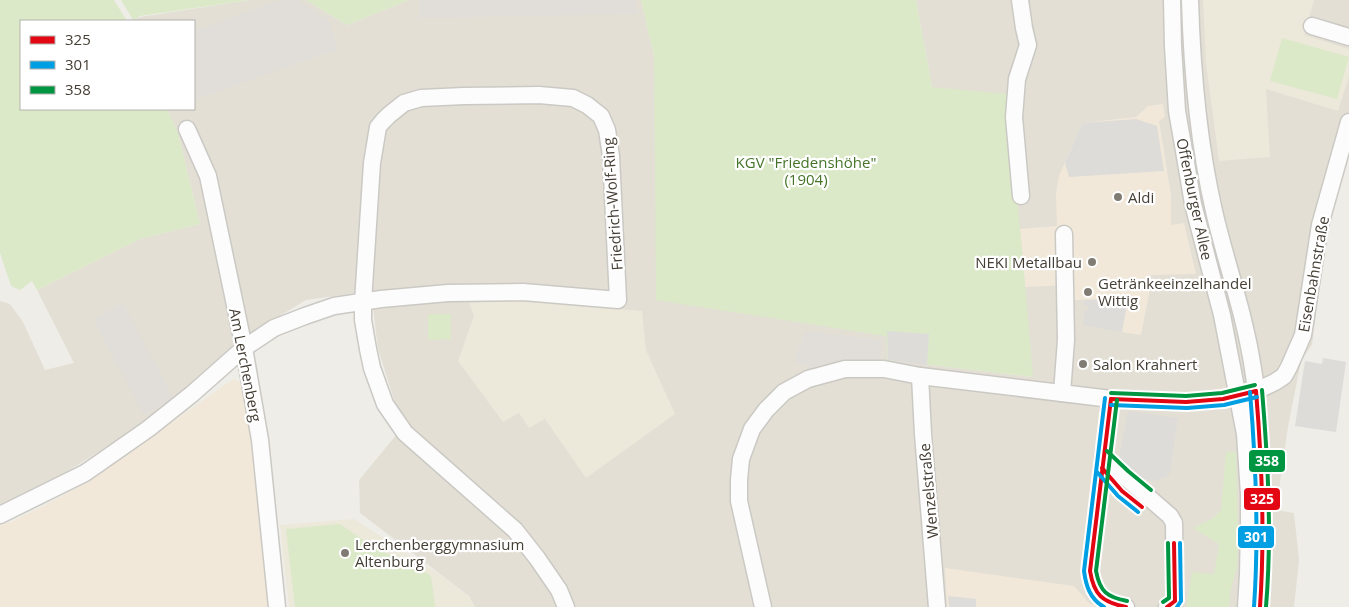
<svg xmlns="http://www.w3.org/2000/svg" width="1349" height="607" font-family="'Open Sans',sans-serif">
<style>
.residential{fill:#e3dfd5}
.commercial{fill:#f1e8da}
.industrial{fill:#e1ded9}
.education{fill:#ece8da}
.green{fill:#dbe9c8}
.parking{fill:#dddcd8}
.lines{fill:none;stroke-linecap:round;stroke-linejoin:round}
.minor-casing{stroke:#cbc9c4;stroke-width:19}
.minor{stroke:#fcfcfc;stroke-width:16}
.bus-1-casing{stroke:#fff;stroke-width:8}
.bus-2-casing{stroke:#fff;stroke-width:8}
.bus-3-casing{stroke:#fff;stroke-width:8}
.bus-1{stroke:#e30613;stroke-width:4}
.bus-2{stroke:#009fe3;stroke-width:4}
.bus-3{stroke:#009641;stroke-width:4}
.poi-dot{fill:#807b73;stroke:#fff;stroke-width:2}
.labels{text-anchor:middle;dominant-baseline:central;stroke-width:4.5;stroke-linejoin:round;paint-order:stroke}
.park-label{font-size:15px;fill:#457429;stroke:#fff}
.poi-label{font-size:15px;fill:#443e34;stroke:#fff;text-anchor:start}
.street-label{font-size:15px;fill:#443e34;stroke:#fff}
.line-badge{stroke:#fff;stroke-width:2}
.badge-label{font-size:14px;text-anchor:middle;font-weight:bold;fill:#fff}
</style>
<rect width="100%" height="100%" fill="#eeede8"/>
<polygon class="residential" points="250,0 306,0 347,25 409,0 641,0 654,56 884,335 887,336 888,360 1032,377 932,87 916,0 1349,0 1349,147 1329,216 1312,345 1301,361 1288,427 1276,510 1294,513 1299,560 1294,607 475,607 469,596 360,513 359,480 407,422 397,409 378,349 371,291 306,300 258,329 235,346 147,421 60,476 0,507 0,301 10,304 23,322 45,370 74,363 37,290 140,239 200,224 178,133 167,109 194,109 194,21 129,21 140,17"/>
<g class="commercial">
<polygon points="1163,104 1165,117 1159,121 1171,195 1171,225 1184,223 1196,274 1151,275 1151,284 1141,335 1122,332 1125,299 1069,300 1068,285 1025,287 1020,229 1057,226 1056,194 1059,176 1082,123 1136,117 1148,106"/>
<polygon points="234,379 244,384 258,478 272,607 0,607 0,525 13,521 51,502 88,482 226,384"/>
<polygon points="945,568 1074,586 1090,604 1115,607 947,607"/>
</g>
<g class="industrial">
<polygon points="280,0 298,0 328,19 338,49 194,100 194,31"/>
<polygon points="419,0 634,0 638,14 419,18"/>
<polygon points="123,303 174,399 144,415 93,319"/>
<polygon points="805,331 882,340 881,353 878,360 848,360 823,364 813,368 794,362"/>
</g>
<g class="education">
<polygon points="1203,0 1314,0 1304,35 1349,49 1349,76 1338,111 1266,89 1270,157 1219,161 1206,64"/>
<polygon points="516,300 642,311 646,350 675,414 586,478 545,419 529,428 519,413 503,422 458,361 474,316 469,303"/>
<polygon points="354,519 448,580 469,597 475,607 289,607 280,525"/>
</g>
<g class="green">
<polygon points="0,0 114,0 127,21 21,21 21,109 167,109 178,133 200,224 140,239 37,290 32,281 20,290 11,286 0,253"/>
<polygon points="121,0 250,0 140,16 133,20"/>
<polygon points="306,0 409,0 347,25"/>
<polygon points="641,0 916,0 932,87 1007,94 1022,249 1033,377 888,360 886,336 656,300 654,56"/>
<polygon points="1282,38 1349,57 1337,99 1270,81"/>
<polygon points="428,314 451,314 451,339 428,340"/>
<polygon points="1226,452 1236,452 1238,538 1237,568 1231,588 1229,607 1186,607 1192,572 1214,574 1219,544 1193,528 1212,519 1221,510"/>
<polygon points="340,524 373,547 420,569 431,576 435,607 295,607 286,529"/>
</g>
<g class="parking">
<polygon points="1136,119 1157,126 1164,171 1069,177 1065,163 1082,123"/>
<polygon points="1128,299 1122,332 1083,325 1084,312 1088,311 1088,306 1084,305 1084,300"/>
<polygon points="887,331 929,334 927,365 888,360"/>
<polygon points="1323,358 1346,362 1336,432 1295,426 1305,361 1322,364"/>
<polygon points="1128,411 1178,418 1170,473 1166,477 1152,481 1143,478 1135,474 1125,465 1121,459 1120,453"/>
<polygon points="948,596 976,599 976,607 949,607"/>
</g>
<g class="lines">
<g class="minor-casing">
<g id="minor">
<polyline points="1020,0 1024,28 1028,45 1017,79 1014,117 1021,196"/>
<polyline points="1172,0 1173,46 1177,111 1183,145 1193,204 1222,315 1245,434 1249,494 1249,524 1248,575 1246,607"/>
<path d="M1190 0C1192 71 1198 141 1214 211 1226 263 1245 315 1253 369 1260 410 1260 452 1261 493 1262 531 1264 569 1260 607"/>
<polyline points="1312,26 1349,37"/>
<polyline points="187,129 208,176 244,348 260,440 277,607"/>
<polyline points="920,376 923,434 937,607"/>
<polyline points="1062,393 1066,340 1064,234"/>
<path d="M1111 399 1090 571C1093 596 1102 603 1126 607"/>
<polyline points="1103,455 1124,476 1170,516 1174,523 1175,601 1167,607"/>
<polyline points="0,515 85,473 148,429 192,394 244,348 274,328 305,316 334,306 381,299 448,293 523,292 618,300 611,156 607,130 601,116 587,105 573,98 539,95 464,96 421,98 404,103 389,115 383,121 378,127 372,163 363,302 363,320 368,349 372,368 385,404 405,433 515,530 537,558 559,590 566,607"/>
<polyline points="763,607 739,501 739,480 741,459 752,429 766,410 784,392 808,379 845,369 884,369 920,376 1111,399 1186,402 1218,400 1238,396 1256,391 1275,382 1284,376 1289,367 1303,335 1320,225 1349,122"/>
</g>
</g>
<use href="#minor" class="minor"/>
<g class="bus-1-casing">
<g id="bus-1">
<path d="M1256 391C1262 462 1265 535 1260 607"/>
<path d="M1111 399 1090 571C1094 595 1102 602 1126 607"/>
<polyline points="1111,399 1186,402 1223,399 1256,391"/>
<polyline points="1102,468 1122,491 1142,507"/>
<polyline points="1167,607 1175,601 1174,543"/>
</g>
</g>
<g class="bus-2-casing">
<g id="bus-2">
<path d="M1250 392C1256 463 1259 535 1254 607"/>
<polyline points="1111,405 1187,408 1224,405 1257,397"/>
<polyline points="1097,472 1118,496 1138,512"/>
<path d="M1104 607C1090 599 1086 586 1084 571L1105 398"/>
<polyline points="1177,607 1181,601 1180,543"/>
</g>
</g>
<g class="bus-3-casing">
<g id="bus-3">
<path d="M1262 390C1268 462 1272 535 1266 607"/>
<polyline points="1111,393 1186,396 1222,393 1255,385"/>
<path d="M1117 400 1096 571C1100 592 1107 597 1127 601"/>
<polyline points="1107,451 1128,471 1151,490"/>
<polyline points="1163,602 1169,598 1168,543"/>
</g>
</g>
<use href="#bus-1" class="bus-1"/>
<use href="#bus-2" class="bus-2"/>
<use href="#bus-3" class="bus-3"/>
</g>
<g class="poi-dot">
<circle cx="1118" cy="197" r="5"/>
<circle cx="1092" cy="262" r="5"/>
<circle cx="1088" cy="292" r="5"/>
<circle cx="1083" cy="364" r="5"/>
<circle cx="345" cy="553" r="5"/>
</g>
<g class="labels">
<g class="park-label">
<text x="806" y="162">KGV "Friedenshöhe"<tspan x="806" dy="17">(1904)</tspan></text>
</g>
<g class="poi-label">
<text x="1128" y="197">Aldi</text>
<text x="1082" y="262" text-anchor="end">NEKI Metallbau</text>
<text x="1098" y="283">Getränkeeinzelhandel<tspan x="1098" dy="17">Wittig</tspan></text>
<text x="1093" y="364">Salon Krahnert</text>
<text x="355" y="544">Lerchenberggymnasium<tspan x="355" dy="17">Altenburg</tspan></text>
</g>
<g class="street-label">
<text transform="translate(1195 199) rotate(78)">Offenburger Allee</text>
<text transform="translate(612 204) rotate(-94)">Friedrich-Wolf-Ring</text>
<text transform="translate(1313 274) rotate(-80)">Eisenbahnstraße</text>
<text transform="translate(246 365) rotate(79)">Am Lerchenberg</text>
<text transform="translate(928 491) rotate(-95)">Wenzelstraße</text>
</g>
</g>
<g class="line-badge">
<rect x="1248" y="449" width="38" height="24" rx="5" fill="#009641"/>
<rect x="1243" y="487" width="38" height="24" rx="5" fill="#e30613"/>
<rect x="1237" y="525" width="38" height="24" rx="5" fill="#009fe3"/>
</g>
<g class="badge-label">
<text x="1267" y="466">358</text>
<text x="1262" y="504">325</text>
<text x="1256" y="542">301</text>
</g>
<rect x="20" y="20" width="175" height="90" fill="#ffffff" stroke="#b4b2ae"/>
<rect x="30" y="36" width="25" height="8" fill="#e30613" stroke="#b4b2ae"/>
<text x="65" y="45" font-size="15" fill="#443e34">325</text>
<rect x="30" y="61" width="25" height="8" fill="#009fe3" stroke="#b4b2ae"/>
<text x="65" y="70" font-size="15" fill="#443e34">301</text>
<rect x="30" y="86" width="25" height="8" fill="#009641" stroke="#b4b2ae"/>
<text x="65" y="95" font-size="15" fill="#443e34">358</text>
</svg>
